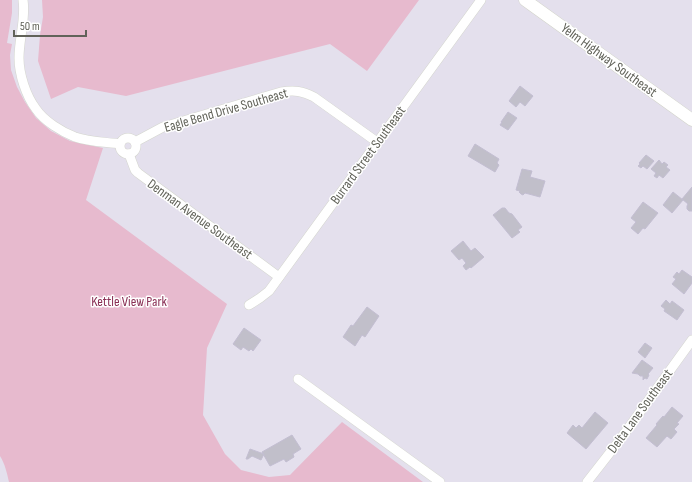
<svg xmlns="http://www.w3.org/2000/svg" width="692" height="482" font-family="'Sofia Sans Condensed',sans-serif">
<style>
.green{fill:#e7bace}
.building{fill:#c1bfca;stroke:#c3bed2}
.lines{fill:none;stroke-linecap:round;stroke-linejoin:round}
.minor-casing{stroke:#d4d6ce;stroke-width:10}
.secondary-casing{stroke:#d3d5cb;stroke-width:13}
.minor{stroke:#fff;stroke-width:9}
.secondary{stroke:#fff;stroke-width:12}
.labels{text-anchor:middle;dominant-baseline:central;stroke-width:3;stroke-linejoin:round;paint-order:stroke}
.street-label{font-size:14px;fill:#616259;stroke:#fff}
.park-label{font-size:14px;fill:#8a3055;stroke:#fff}
</style>
<rect width="100%" height="100%" fill="#e4e0ed"/>
<g class="green">
<path d="M0 0H12V13L7 43 12 44 10 55 11 70 17 87 25 102 36 118 51 131 70 141 103 148 86 200 227 304 207 348 203 415 225 454 241 470 269 477 290 475 342 422 423 482H9C7 473 5 464 0 456Z"/>
<polygon points="42,0 419,0 367,71 330,44 126,96 78,87 51,99 38,61 40,35 43,17"/>
</g>
<g class="building">
<polygon points="520,86 533,96 525,106 520,102 516,107 509,101"/>
<polygon points="508,112 517,118 508,130 500,125 502,122 501,122"/>
<polygon points="475,144 499,159 497,163 499,165 495,172 468,156"/>
<polygon points="646,155 654,161 647,169 643,166 641,168 638,166 640,164 639,163"/>
<polygon points="659,160 662,164 664,162 668,165 666,167 670,170 663,178 659,175 657,178 654,176 656,173 651,169"/>
<polygon points="522,169 532,171 530,177 545,181 540,197 525,193 523,195 521,194 519,192 520,191 516,190"/>
<polygon points="692,187 692,211 689,211 687,209 687,206 688,204 682,199"/>
<polygon points="673,192 683,200 672,213 663,205"/>
<polygon points="643,202 658,213 645,229 643,228 638,234 631,228 636,222 631,218"/>
<polygon points="502,208 505,208 509,213 512,214 522,227 518,230 520,232 512,238 493,215"/>
<polygon points="463,241 471,251 475,248 484,257 471,268 470,267 466,270 463,266 466,263 462,258 459,260 451,251"/>
<polygon points="682,270 692,277 692,283 684,294 672,284 676,279 673,277 677,272 679,274"/>
<polygon points="666,300 670,304 672,301 684,310 677,320 664,311 665,309 661,306"/>
<polygon points="367,307 379,316 365,337 362,335 355,346 343,337 351,325 353,326"/>
<polygon points="244,328 261,340 253,351 251,349 249,351 243,347 241,350 233,344"/>
<polygon points="645,343 652,348 645,358 638,352"/>
<polygon points="642,360 653,368 648,374 649,375 647,379 645,378 643,380 643,376 640,376 638,374 632,373"/>
<polygon points="672,407 683,416 677,423 679,424 674,429 677,432 671,439 667,436 657,447 646,438 657,425 656,424 663,416 664,417"/>
<polygon points="595,412 608,423 586,449 567,433 573,425 576,428 579,425 582,428"/>
<polygon points="292,435 301,449 293,454 294,457 286,462 284,459 270,466 262,452"/>
<polygon points="250,449 264,454 261,460 252,456 248,459 246,459"/>
</g>
<g class="lines">
<g class="minor-casing">
<g id="minor">
<path d="M23 0C26 19 19 38 19 58 19 74 26 96 36 109 44 121 62 132 75 137 89 142 105 142 120 144"/>
<circle cx="128" cy="146" r="8"/>
<path d="M135 142 163 127 281 92C295 90 302 91 314 97L377 142"/>
<polyline points="129,154 135,170 138,173 279,277"/>
<polyline points="249,305 260,298 269,291 481,0"/>
<polyline points="298,379 440,482"/>
<polyline points="587,482 619,441 692,340"/>
</g>
</g>
<g class="secondary-casing">
<polyline id="secondary" points="525,0 692,120"/>
</g>
<use href="#minor" class="minor"/>
<use href="#secondary" class="secondary"/>
</g>
<g class="labels">
<g class="street-label">
<text transform="translate(609 60) rotate(36)">Yelm Highway Southeast</text>
<text transform="translate(226 110) rotate(-16)">Eagle Bend Drive Southeast</text>
<text transform="translate(368 155) rotate(-54)">Burrard Street Southeast</text>
<text transform="translate(200 219) rotate(36)">Denman Avenue Southeast</text>
<text transform="translate(640 411) rotate(-54)">Delta Lane Southeast</text>
</g>
<g class="park-label">
<text x="129" y="301">Kettle View Park</text>
</g>
</g>
<path d="M14 30v6h72v-6" fill="none" stroke="#616259" stroke-width="2"/>
<text x="20" y="30" font-size="12" fill="#616259" stroke="#ffffff" stroke-width="3" paint-order="stroke">50 m</text>
</svg>
